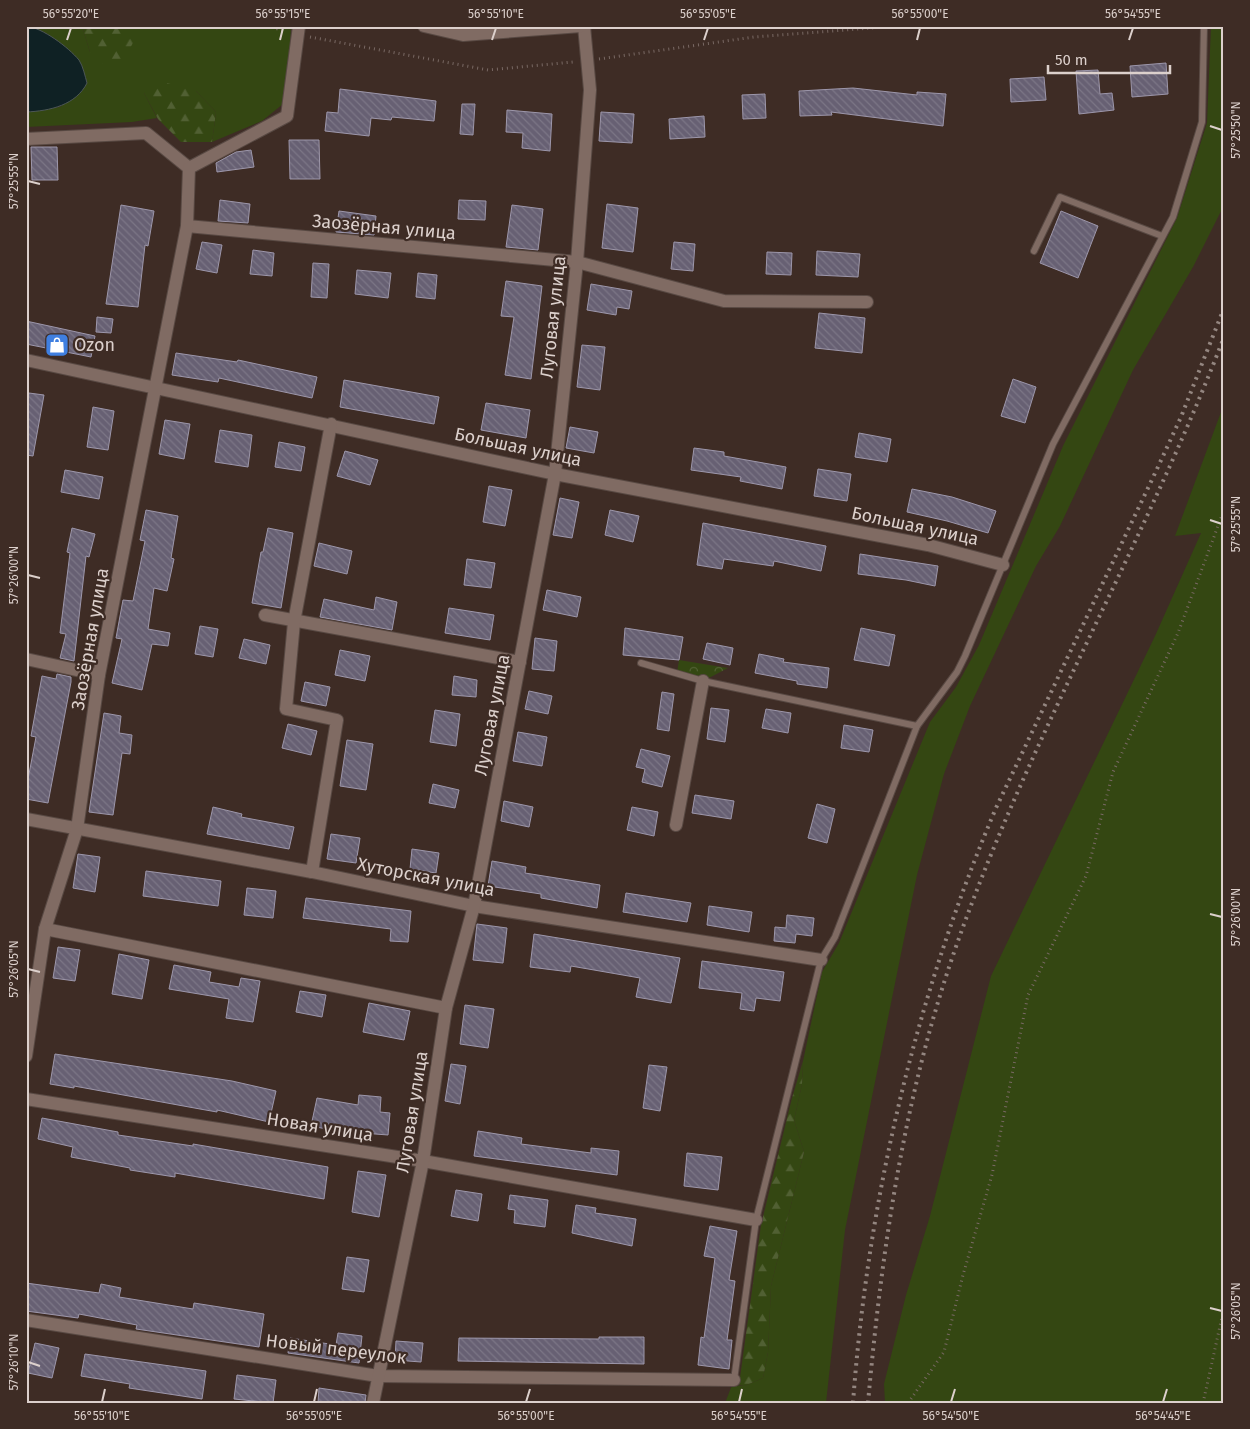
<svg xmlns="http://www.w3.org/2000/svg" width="1250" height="1429" font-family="'Fira Sans',sans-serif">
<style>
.grass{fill:#344712}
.forest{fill:url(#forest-firs)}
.park{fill:url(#park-crowns)}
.water{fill:#0f2124;stroke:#4c5656}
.building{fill:url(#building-back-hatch);stroke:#9d97ab}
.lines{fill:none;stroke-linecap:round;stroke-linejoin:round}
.lane-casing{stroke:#584943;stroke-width:8}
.street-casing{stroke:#584943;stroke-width:14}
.secondary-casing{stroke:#584943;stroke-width:14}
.path{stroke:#796964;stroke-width:3;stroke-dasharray:1 4;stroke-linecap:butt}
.lane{stroke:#806b63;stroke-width:6}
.street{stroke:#806b63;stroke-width:12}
.secondary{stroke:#806b63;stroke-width:12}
.rail{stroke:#948680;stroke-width:4;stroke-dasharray:2.5 5;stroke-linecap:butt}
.ticks{fill:none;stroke:#dcd0cc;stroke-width:2}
.labels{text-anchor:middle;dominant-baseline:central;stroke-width:4.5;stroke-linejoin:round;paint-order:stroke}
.street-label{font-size:18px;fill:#dcd0cc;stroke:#3e2c25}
.poi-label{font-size:18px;fill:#dcd0cc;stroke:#3e2c25;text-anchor:start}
.neatline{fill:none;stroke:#dcd0cc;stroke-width:2}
.ticks-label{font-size:12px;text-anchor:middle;fill:#dcd0cc}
</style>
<defs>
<pattern id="forest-firs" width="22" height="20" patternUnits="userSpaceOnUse" patternTransform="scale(1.25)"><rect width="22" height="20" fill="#344712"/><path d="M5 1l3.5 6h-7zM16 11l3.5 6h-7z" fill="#516033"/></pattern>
<pattern id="park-crowns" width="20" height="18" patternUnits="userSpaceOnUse" patternTransform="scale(1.25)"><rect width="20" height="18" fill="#344712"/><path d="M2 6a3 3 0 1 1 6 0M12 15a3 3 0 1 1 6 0" fill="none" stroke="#516033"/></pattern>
<pattern id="building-back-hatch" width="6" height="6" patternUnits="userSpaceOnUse" patternTransform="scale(1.25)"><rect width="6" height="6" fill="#676073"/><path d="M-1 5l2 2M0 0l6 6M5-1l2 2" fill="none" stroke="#7c7686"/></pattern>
</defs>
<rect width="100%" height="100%" fill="#3e2c25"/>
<g class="grass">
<path d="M28 26H82L90 52 133 43V26H291L290 50 283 104 262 121 212 142 216 112 196 91 144 93 157 118 132 122 26 127V112L60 107 87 83C84 76 83 65 78 60 67 47 45 29 28 26Z"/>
<polygon points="1211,26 1224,26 1224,205 1193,267 1133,370 1060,526 1036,566 970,706 944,774 917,875 845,1230 826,1403 725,1403 732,1385 744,1386 763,1378 768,1352 771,1286 804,1152 794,1120 802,1084 803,1061 822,972 839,943 930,722 956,687 979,645 1063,446 1177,218 1207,123"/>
<polygon points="1224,404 1224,1403 885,1403 884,1384 906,1295 930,1216 991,976 1155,636 1201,533 1175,536"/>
</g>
<g class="forest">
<polygon points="82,26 133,26 133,43 121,63 101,64 90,52"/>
<polygon points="156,80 196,91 216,112 212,142 181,142 158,119 144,93"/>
<polygon points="803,1061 802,1084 794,1120 804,1152 771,1286 768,1352 763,1378 744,1386 739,1385 761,1225 792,1098"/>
</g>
<polygon class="park" points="679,660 728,668 703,681 677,673"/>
<path class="water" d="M26 26C43 28 68 47 79 60 83 66 85 76 87 83 76 105 50 111 26 112Z"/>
<g class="building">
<polygon points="1166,63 1168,94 1132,97 1130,66"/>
<polygon points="1098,70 1100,94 1112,93 1114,110 1079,114 1076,71"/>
<polygon points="1044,77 1046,100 1011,102 1010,79"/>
<polygon points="853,88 917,95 917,92 946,94 943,126 831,112 832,115 800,116 799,91"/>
<polygon points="340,89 436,101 434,121 392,117 391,120 371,118 369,136 325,131 327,112 338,113"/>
<polygon points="765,94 766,118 743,119 742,95"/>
<polygon points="462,104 475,104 473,135 460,134"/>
<polygon points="507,110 552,114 550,151 522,148 523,133 506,132"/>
<polygon points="601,112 634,114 632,143 599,141"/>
<polygon points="704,116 705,137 670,139 669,119"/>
<polygon points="289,140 319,140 320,179 290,179"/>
<polygon points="31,147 57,147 58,180 32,180"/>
<polygon points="251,150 254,167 217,172 216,163 236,152"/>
<polygon points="220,200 250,204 248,223 218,221"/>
<polygon points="459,200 486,201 485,220 458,219"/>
<polygon points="607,204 638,208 633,252 602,248"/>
<polygon points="121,205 154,211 148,246 145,245 138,307 106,304"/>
<polygon points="512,205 543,209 538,250 506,247"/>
<polygon points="339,211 376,216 374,235 336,232"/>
<polygon points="1061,211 1098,226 1078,278 1040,263"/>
<polygon points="202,242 222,245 217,273 196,269"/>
<polygon points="674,242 695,244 693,271 671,269"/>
<polygon points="253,250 274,253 272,276 250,274"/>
<polygon points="817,251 860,254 858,277 816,275"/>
<polygon points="767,252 792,253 791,275 766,274"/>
<polygon points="313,263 329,264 327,298 311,297"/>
<polygon points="357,270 391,273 388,298 355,294"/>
<polygon points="418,273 437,275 435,299 416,297"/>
<polygon points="506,281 542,286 531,379 505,375 514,317 501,316"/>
<polygon points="591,284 632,291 629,309 617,307 616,315 587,310"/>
<polygon points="819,313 865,318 862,353 815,348"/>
<polygon points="97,317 113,319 111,333 96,332"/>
<polygon points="26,321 95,336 91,357 26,344"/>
<polygon points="582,345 605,347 600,390 577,387"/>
<polygon points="176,353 237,362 238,360 317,377 312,398 219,378 218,382 172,375"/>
<polygon points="1013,379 1036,387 1025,423 1001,416"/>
<polygon points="344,380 439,397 434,424 340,407"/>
<polygon points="29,393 44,395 33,456 26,455 26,410"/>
<polygon points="486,403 530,410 526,438 481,430"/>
<polygon points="93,407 114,411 108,450 87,447"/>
<polygon points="165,420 190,424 184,459 159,454"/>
<polygon points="570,427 598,432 594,453 566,448"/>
<polygon points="220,430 252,435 248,467 215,462"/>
<polygon points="859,433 891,439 887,462 855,457"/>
<polygon points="279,442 305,447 301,471 275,467"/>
<polygon points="694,448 724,452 724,456 786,467 782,489 740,481 741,477 691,470"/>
<polygon points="345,451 378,460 370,485 337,476"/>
<polygon points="818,469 851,474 847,501 814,496"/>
<polygon points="65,470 103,477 99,499 61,492"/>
<polygon points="489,486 512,490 505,526 483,522"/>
<polygon points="912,489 952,497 996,511 988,533 947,521 907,512"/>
<polygon points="560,498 579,502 572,538 553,535"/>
<polygon points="146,510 178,516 171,558 174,559 167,591 154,588 148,629 170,633 168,646 152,644 142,690 112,683 122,639 116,638 123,600 133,601 145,541 140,540"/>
<polygon points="610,510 639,516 633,542 605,535"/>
<polygon points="703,523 826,546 821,571 774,561 773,566 724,559 722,569 697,565"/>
<polygon points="72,528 95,534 89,557 86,556 74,661 60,658 66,634 60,633 70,553 67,552"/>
<polygon points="268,528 293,533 281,608 252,603 261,552 263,552"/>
<polygon points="319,543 352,551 347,574 314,566"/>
<polygon points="860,554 938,566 935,586 906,580 858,574"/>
<polygon points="467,559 495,563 491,588 464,585"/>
<polygon points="547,590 581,597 577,617 543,610"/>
<polygon points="376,597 397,602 392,630 320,617 324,599 374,610"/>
<polygon points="449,608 494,615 490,640 445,633"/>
<polygon points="200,626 218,629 213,657 195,654"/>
<polygon points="625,628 683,637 679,660 623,655"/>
<polygon points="861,628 895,635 889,666 854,660"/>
<polygon points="535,638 557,641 554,671 532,669"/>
<polygon points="244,639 270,645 266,664 239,658"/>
<polygon points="707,643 733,648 730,665 703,659"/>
<polygon points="340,650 370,656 365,681 335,675"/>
<polygon points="759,654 784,659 783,662 829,668 827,688 797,684 797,681 755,673"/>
<polygon points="57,674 71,677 71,682 48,803 26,799 26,790 36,737 31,736 42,676 56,679"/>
<polygon points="454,676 477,680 476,697 452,695"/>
<polygon points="305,682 330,687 326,706 301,701"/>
<polygon points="529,691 552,696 548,714 525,709"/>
<polygon points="662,692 674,694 669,731 657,729"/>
<polygon points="711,708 729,710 725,742 707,739"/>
<polygon points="766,709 791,713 788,733 762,728"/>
<polygon points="435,710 460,714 456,746 430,742"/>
<polygon points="104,713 121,716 119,733 132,735 130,754 122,753 113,815 89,812"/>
<polygon points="288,724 317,731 311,755 282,748"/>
<polygon points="844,725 873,730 869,752 841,748"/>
<polygon points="518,732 547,737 542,766 513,761"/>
<polygon points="347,740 373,744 366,790 340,786"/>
<polygon points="641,749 670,756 662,787 642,782 645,769 636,767"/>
<polygon points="433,784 459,790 455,808 429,803"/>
<polygon points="695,795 734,801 731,819 692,813"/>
<polygon points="504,801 533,807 529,827 501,821"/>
<polygon points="817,804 835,809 827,843 808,838"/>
<polygon points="213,807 242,814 241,817 294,827 289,849 207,834"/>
<polygon points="632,807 658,812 654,836 627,830"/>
<polygon points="331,834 360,838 356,863 327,859"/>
<polygon points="412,849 439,853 436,873 410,869"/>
<polygon points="78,854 100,857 95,892 73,888"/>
<polygon points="492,861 526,867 525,873 600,885 597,908 541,898 541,894 488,886"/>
<polygon points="146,871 221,881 218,906 143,896"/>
<polygon points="247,888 276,891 273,918 244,915"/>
<polygon points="626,893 691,903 687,922 623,912"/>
<polygon points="306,898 411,911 408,942 390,941 391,929 303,918"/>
<polygon points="709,906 752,912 749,932 707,925"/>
<polygon points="787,915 814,918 812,936 796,934 795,943 774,941 775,927 786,928"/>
<polygon points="477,924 507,928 503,963 473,960"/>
<polygon points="534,934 680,958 671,1003 636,997 640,978 571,966 570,972 530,967"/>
<polygon points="58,947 80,950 75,981 53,978"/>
<polygon points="119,954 149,960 142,999 112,994"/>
<polygon points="702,961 784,972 780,1001 756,998 754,1011 740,1009 742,993 699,988"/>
<polygon points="174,965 211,972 209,982 239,987 241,978 260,981 253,1022 226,1018 229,999 169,989"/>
<polygon points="300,991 326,995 322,1017 296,1012"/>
<polygon points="369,1003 410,1011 404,1040 363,1032"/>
<polygon points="465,1005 494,1009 488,1048 460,1044"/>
<polygon points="55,1054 232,1081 276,1091 269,1122 217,1110 217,1112 200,1109 74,1086 74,1088 50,1084"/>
<polygon points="451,1064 466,1066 460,1104 445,1101"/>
<polygon points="649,1065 667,1067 660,1111 643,1108"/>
<polygon points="359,1095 381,1097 380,1112 390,1113 388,1135 337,1131 311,1126 317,1098 358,1105"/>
<polygon points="42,1118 118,1132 118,1135 193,1146 193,1144 328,1167 324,1199 175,1173 175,1177 130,1170 130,1168 71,1157 73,1147 38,1139"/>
<polygon points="478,1131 522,1138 521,1144 591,1153 591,1148 619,1151 617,1175 474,1156"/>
<polygon points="687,1153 722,1157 718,1190 684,1186"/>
<polygon points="358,1171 386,1175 379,1217 352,1212"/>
<polygon points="456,1190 482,1194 478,1221 451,1216"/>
<polygon points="510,1195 548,1200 545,1227 514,1223 515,1210 508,1209"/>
<polygon points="576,1205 596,1208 595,1213 636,1219 632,1246 572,1233"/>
<polygon points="710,1226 737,1231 729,1280 735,1281 727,1340 732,1340 729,1369 698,1365 701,1337 704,1338 715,1258 704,1256"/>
<polygon points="347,1257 369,1260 364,1292 342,1289"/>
<polygon points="26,1283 99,1293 101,1284 121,1288 119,1297 193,1309 194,1303 264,1314 259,1347 136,1329 137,1325 79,1314 78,1318 26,1311"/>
<polygon points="338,1333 362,1336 359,1363 288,1353 290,1338 336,1345"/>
<polygon points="599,1337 644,1337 644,1364 458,1361 459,1338 599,1339"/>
<polygon points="396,1341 423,1343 421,1362 395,1360"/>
<polygon points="35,1343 59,1348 52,1378 28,1373"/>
<polygon points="85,1354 206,1371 202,1399 129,1388 130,1384 81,1376"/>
<polygon points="237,1375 276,1380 273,1403 234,1399"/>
<polygon points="319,1388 366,1395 365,1403 318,1403"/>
</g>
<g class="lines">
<g class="lane-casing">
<g id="lane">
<polyline points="1034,251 1060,197 1162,236"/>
<polyline points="641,663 703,681 917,726"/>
<polyline points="734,1380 756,1220 821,960 835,937 917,726 957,672 965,656 1053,444 1173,217 1202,122 1204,26"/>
</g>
</g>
<g class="street-casing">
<g id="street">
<polyline points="26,139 146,133 189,168"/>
<polyline points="187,226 577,262 724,301 867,302"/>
<polyline points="26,360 555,474 928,545 1003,565"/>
<polyline points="265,615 520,662"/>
<polyline points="26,659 99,675"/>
<polyline points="26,819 312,872 474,906 821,960"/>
<polyline points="676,825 703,681"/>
<polyline points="312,872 337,720 286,709 294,622 331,424"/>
<polyline points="45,929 446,1008"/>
<polyline points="26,1056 45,929 77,829 99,675 187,226 189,168 287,116 299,26"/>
<polyline points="26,1099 423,1161 756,1220"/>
<polyline points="26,1320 378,1376 734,1380"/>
<polyline points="373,1403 423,1161 446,1008 474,906 555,474 577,262 590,90 584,26"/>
</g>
</g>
<g class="secondary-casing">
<polyline id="secondary" points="424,26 463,35 581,26"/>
</g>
<g class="path">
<polyline points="267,26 285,31"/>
<polyline points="310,37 488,70 573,62"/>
<polyline points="599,59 754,37 897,26"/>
<polyline points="908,1403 944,1352 963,1275 992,1175 1028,995 1086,876 1113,772 1178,633 1224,510"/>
<polyline points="1203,1403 1224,1308"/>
</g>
<use href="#lane" class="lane"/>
<use href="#street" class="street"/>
<use href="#secondary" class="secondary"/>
<g class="rail">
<path d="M853 1403C868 1198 916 996 996 808L1157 469 1181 417 1224 308"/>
<path d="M868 1403C882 1246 905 1090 958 941 1031 734 1145 543 1224 337"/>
</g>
</g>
<path class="ticks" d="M67 40 71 28M280 40 283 28M492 40 496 28M704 40 708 28M917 40 920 28M1129 40 1133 28M1210 126 1222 130M28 181 40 184M1210 520 1222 524M28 575 40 578M1210 914 1222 917M28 969 40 972M1210 1308 1222 1311M28 1362 40 1366M102 1402 105 1389M314 1402 317 1389M526 1402 530 1389M739 1402 742 1389M951 1402 955 1389M1163 1402 1167 1389"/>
<defs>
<g id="shop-square" transform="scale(1.25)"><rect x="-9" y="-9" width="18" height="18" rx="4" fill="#3f7fe0" stroke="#3e2c25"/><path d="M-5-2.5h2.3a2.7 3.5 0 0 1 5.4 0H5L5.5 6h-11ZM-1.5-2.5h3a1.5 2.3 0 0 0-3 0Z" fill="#fff"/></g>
</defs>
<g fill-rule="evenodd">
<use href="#shop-square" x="57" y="345"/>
</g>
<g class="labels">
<g class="street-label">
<text transform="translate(384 227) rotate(5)">Заозёрная улица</text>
<text transform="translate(553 317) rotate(-84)">Луговая улица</text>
<text transform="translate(518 447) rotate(12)">Большая улица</text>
<text transform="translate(915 526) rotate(12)">Большая улица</text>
<text transform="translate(90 639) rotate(-80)">Заозёрная улица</text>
<text transform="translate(492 715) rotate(-79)">Луговая улица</text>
<text transform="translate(426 877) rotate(11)">Хуторская улица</text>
<text transform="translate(412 1112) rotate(-81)">Луговая улица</text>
<text transform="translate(320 1127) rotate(9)">Новая улица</text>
<text transform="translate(336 1349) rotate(7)">Новый переулок</text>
</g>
<g class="poi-label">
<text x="74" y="345">Ozon</text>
</g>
</g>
<rect width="1250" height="1429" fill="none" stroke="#3e2c25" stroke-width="55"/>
<path d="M1048 65v8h122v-8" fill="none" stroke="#dcd0cc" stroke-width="2.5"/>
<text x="1055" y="65" font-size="15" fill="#dcd0cc" stroke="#3e2c25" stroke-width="4" paint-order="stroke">50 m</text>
<rect x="28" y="28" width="1194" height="1374" class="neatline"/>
<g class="ticks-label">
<text x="71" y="18">56°55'20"E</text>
<text x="283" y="18">56°55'15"E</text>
<text x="496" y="18">56°55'10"E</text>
<text x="708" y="18">56°55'05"E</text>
<text x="920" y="18">56°55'00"E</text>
<text x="1133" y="18">56°54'55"E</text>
<text transform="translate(1236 130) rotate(-90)" y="4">57°25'50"N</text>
<text transform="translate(14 181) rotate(-90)" y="4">57°25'55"N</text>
<text transform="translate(1236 524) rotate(-90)" y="4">57°25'55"N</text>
<text transform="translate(14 575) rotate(-90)" y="4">57°26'00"N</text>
<text transform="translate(1236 917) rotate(-90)" y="4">57°26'00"N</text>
<text transform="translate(14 969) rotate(-90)" y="4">57°26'05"N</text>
<text transform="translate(1236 1311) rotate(-90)" y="4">57°26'05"N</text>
<text transform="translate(14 1362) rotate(-90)" y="4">57°26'10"N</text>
<text x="102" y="1420">56°55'10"E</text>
<text x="314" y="1420">56°55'05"E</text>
<text x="526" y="1420">56°55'00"E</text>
<text x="739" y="1420">56°54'55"E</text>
<text x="951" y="1420">56°54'50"E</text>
<text x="1163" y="1420">56°54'45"E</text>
</g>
</svg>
